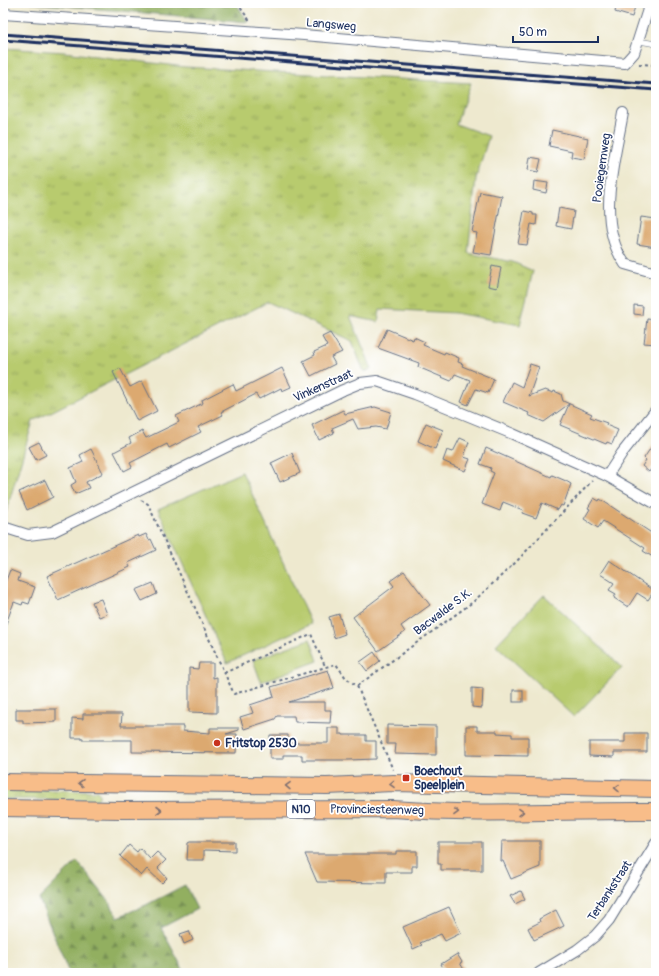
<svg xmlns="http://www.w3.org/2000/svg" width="659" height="976" font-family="Pangolin,sans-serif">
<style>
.grass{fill:url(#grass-tufts);stroke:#6a7d66}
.forest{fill:url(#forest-firs);stroke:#566f60}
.park{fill:#b8cb6e;stroke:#6a7d66}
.building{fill:#dca970}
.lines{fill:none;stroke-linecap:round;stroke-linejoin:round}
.lane-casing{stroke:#657086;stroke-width:6}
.street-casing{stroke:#657086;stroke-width:12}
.primary-casing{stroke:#657086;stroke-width:18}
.path{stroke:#657086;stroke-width:2;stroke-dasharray:3 3;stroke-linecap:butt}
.lane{stroke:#fff;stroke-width:5}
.street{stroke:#fff;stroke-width:10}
.primary{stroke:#f8bd89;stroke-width:16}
.rail{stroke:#1b2f5e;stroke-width:3}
.oneway{stroke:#7e6f71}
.poi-dot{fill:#c8321e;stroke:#fff;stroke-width:1.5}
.labels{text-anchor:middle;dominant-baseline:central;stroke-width:3.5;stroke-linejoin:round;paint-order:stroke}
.shield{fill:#fff;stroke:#5f6d8e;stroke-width:1}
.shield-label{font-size:11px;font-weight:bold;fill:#1b2f5e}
.street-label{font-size:12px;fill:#1b2f5e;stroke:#fff}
.poi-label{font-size:12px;font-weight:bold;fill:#1b2f5e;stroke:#fff;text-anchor:start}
</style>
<defs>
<pattern id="grass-tufts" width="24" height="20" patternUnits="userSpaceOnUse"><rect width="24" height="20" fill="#b8cb6e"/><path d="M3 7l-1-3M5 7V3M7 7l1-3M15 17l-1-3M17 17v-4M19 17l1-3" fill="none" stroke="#95a55e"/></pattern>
<pattern id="forest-firs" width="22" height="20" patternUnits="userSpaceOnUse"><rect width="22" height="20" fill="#92af61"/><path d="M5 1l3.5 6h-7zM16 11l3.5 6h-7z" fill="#768f53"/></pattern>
</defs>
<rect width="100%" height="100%" fill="#fff"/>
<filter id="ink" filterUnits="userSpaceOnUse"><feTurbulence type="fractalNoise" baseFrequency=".025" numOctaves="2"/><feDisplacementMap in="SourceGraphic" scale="8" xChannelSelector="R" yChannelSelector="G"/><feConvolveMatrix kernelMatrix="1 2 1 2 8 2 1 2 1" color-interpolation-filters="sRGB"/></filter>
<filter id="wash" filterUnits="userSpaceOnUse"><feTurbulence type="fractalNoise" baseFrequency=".012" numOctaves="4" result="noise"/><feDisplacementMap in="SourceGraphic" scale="16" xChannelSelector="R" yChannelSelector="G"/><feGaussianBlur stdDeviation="0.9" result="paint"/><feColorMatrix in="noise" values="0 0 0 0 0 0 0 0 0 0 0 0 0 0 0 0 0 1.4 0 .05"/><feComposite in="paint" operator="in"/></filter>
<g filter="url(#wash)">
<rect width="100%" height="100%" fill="#eee9cf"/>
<g class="grass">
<polygon points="3,48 64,52 185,67 471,83 456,124 489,136 476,178 468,253 513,262 533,271 520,325 455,313 380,309 378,322 350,316 372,369 364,372 352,341 268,302 33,421 3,522"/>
<polygon points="3,789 97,791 100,794 99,797 97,800 3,799"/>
</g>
<g class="forest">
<polygon points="30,3 236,3 248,22"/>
<polygon points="77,861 108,900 118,917 146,905 185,885 197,909 161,928 185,973 69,973 39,899"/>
</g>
<g class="park">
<polygon points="242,472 311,624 227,663 158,509"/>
<polygon points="544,595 622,667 574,717 496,645"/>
<polygon points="310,639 318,661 261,682 253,660"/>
</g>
<g id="blocks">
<g class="building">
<polygon points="617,3 636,3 632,17 615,12"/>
<polygon points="552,130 588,138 584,159 571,157 572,151 549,146"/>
<polygon points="530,157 541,159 538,172 528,170"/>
<polygon points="534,181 548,183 546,193 533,190"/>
<polygon points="480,192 502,196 491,255 473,252 477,233 472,232"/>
<polygon points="559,208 574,211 571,229 556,226"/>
<polygon points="524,211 533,213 533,215 537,215 536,225 531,224 527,245 518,244"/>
<polygon points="641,217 656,219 656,247 637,244"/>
<polygon points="492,266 501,268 497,288 488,286"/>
<polygon points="634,305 643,306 642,315 634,314"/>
<polygon points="647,319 656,320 656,344 644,343"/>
<polygon points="387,329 413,340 414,337 425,342 423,345 444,354 445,352 459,358 458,362 463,364 462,366 494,379 488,393 476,389 468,405 461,402 470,380 455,374 451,381 418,367 419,363 378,348"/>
<polygon points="330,333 342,352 331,357 335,364 311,376 303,361 315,355 314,352 327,346 322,337"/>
<polygon points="530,364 539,367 529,396 545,390 553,393 554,391 561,394 563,401 592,414 590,417 607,423 606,425 618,430 612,444 607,442 606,444 560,425 569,404 544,422 528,415 529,413 503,402 512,382 522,387"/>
<polygon points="120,368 130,387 142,381 157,411 137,421 113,372"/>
<polygon points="282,368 291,387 282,391 281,388 259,399 256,394 221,412 223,415 198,427 201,432 169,448 167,444 130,463 132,467 124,471 114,452 131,443 129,438 142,431 146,438 179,422 176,416 203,403 202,400 233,384 236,391"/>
<polygon points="375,407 391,412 386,429 376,427 358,429 353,419 332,428 334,433 319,440 312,425 343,410 345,414"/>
<polygon points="426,423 443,430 435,449 418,441"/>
<polygon points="460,438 469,442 464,457 470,459 465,471 443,461 447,450 453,452"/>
<polygon points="656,440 656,467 654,465 649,472 642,466 646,460 644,458"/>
<polygon points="39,442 46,455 36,460 29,447"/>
<polygon points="486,448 551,477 552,475 566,481 571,484 563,506 561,505 558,510 542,503 536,518 522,513 523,510 503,502 500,511 482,504 494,473 490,471 491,468 480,464"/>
<polygon points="91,449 103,473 86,482 89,488 75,494 71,485 76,482 70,468 83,462 80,455"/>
<polygon points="292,453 300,473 280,482 271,463"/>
<polygon points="45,480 53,497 27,510 19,492"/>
<polygon points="594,498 599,501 600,499 656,536 656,552 653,557 643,551 645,548 603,521 598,528 584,519 590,509 588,508"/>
<polygon points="146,534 149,540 151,539 156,550 128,563 130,567 58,600 47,576 138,535 139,537"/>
<polygon points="609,560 654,591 648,600 637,593 628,607 614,598 616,594 609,590 614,583 600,574"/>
<polygon points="10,570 20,574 18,581 35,587 29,604 23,602 22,605 14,602 4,629 3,628 3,588"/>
<polygon points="404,571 430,605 401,626 405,632 378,651 353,617 394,586 390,581"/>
<polygon points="153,583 157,594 142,601 136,590"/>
<polygon points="101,599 107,614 99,617 92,602"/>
<polygon points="339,614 345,634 334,638 329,617"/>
<polygon points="374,652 380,661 367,671 360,662"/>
<polygon points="199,663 213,663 213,678 217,677 217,713 189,712 189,668 198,669"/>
<polygon points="328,670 334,688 289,702 325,702 325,710 331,710 330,723 295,722 294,716 277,716 275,719 244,729 240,717 253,713 250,705 274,697 271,687"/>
<polygon points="472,688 483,689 482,708 472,707"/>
<rect x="513" y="690" width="10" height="12"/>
<polygon points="16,709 56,709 56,722 23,723 23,720 16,720"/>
<polygon points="83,714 122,714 121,726 183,726 183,731 210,733 210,728 239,728 239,730 226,734 237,734 236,753 132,752 132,740 82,740 82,738 72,738 72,718 83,719"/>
<polygon points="387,725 436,726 436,755 395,754 396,744 387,744"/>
<polygon points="466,726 477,726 477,731 497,731 497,733 512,734 512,737 528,737 528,756 466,755"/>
<polygon points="328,728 339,728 339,734 343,734 343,735 366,735 366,741 376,741 376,759 349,760 302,760 302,755 283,755 283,759 270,759 270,735 288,735 288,742 289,743 328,743"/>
<polygon points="625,733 647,733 647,752 614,752 614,757 589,756 589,742 625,742"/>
<polygon points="502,841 540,841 540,867 511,879 503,861 501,861"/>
<polygon points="190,842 235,842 235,851 204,850 204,860 187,860 188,843"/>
<polygon points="438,842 482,842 482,870 441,870 441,864 438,864"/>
<polygon points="129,845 137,852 140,848 150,859 157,852 166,860 158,868 167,878 162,883 147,869 141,876 120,856"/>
<polygon points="396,851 417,851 417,866 412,866 412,872 386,872 386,883 317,882 305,854 396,854"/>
<polygon points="521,891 525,899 515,904 510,896"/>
<polygon points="449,907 461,933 445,941 441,934 420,943 422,945 413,949 403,927"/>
<polygon points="556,910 564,926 534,940 528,928 540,922 539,919"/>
<polygon points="189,931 193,940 184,944 180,934"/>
<polygon points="457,954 462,962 460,963 466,973 446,973 441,964"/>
</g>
</g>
</g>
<g filter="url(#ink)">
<use href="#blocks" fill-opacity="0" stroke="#657086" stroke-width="1"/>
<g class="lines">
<g class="lane-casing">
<polyline id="lane" points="639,41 656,44"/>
</g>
<g class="street-casing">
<g id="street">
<polyline points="3,14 304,35 625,63 634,53 650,3"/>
<path d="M623 113C615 160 595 222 625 264L656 273"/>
<polyline points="607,476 622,453 656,410"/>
<polyline points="3,527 28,535 52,532 343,390 360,383 377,381 415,394 513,434 607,476 656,504"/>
<polyline points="539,973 577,950 595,936 609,920 656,843"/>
</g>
</g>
<g class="primary-casing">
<g id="primary">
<polyline points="3,782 327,786 393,783 656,789"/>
<path d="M3 808 120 810 393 809C481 816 569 810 656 811"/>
</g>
</g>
<g class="path">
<polyline points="237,3 250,21"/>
<polyline points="639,64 656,65"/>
<polyline points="141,500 148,504 234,694 336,664 346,678 357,686 393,770"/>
<polyline points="224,673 311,634 325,666"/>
<polyline points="357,686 473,602 516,562 592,481"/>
</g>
<use href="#lane" class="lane"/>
<use href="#street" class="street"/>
<use href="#primary" class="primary"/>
<g class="rail">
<polyline points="3,34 656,84"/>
<polyline points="3,40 656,90"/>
</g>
</g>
<defs><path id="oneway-chevron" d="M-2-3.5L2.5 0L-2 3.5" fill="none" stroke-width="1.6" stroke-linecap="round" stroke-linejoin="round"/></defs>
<g class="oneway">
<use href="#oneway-chevron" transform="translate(81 783) rotate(-179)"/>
<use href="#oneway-chevron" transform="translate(392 784) rotate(179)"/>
<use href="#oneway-chevron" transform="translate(288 786) rotate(-179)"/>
<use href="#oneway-chevron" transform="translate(617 788) rotate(-179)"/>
<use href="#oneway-chevron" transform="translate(159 810)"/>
<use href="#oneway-chevron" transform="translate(456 812) rotate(1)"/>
<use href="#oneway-chevron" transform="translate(521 812) rotate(-1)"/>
</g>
</g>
<g class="poi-dot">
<circle cx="217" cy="743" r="4"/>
<rect x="402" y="774" width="8" height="8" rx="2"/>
</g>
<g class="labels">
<rect class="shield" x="287" y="800" width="28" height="18" rx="3"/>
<g class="shield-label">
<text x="301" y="809">N10</text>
</g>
<g class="street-label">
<text transform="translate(331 25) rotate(5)">Langsweg</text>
<text transform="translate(602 168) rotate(-82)">Pooiegemweg</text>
<text transform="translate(323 386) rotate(-24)">Vinkenstraat</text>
<text transform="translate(443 612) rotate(-37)">Bacwalde S.K.</text>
<text transform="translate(377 810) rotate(1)">Provinciesteenweg</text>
<text transform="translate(610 891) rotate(-57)">Terbankstraat</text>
</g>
<g class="poi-label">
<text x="225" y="743">Fritstop 2530</text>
<text x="414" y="771">Boechout<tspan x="414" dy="14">Speelplein</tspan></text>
</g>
</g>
<rect width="659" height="976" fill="none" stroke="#fff" stroke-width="16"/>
<path d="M513 36v6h85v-6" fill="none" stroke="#1b2f5e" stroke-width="2"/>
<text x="519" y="36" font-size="12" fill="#1b2f5e" stroke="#ffffff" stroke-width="3" paint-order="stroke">50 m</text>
</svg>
